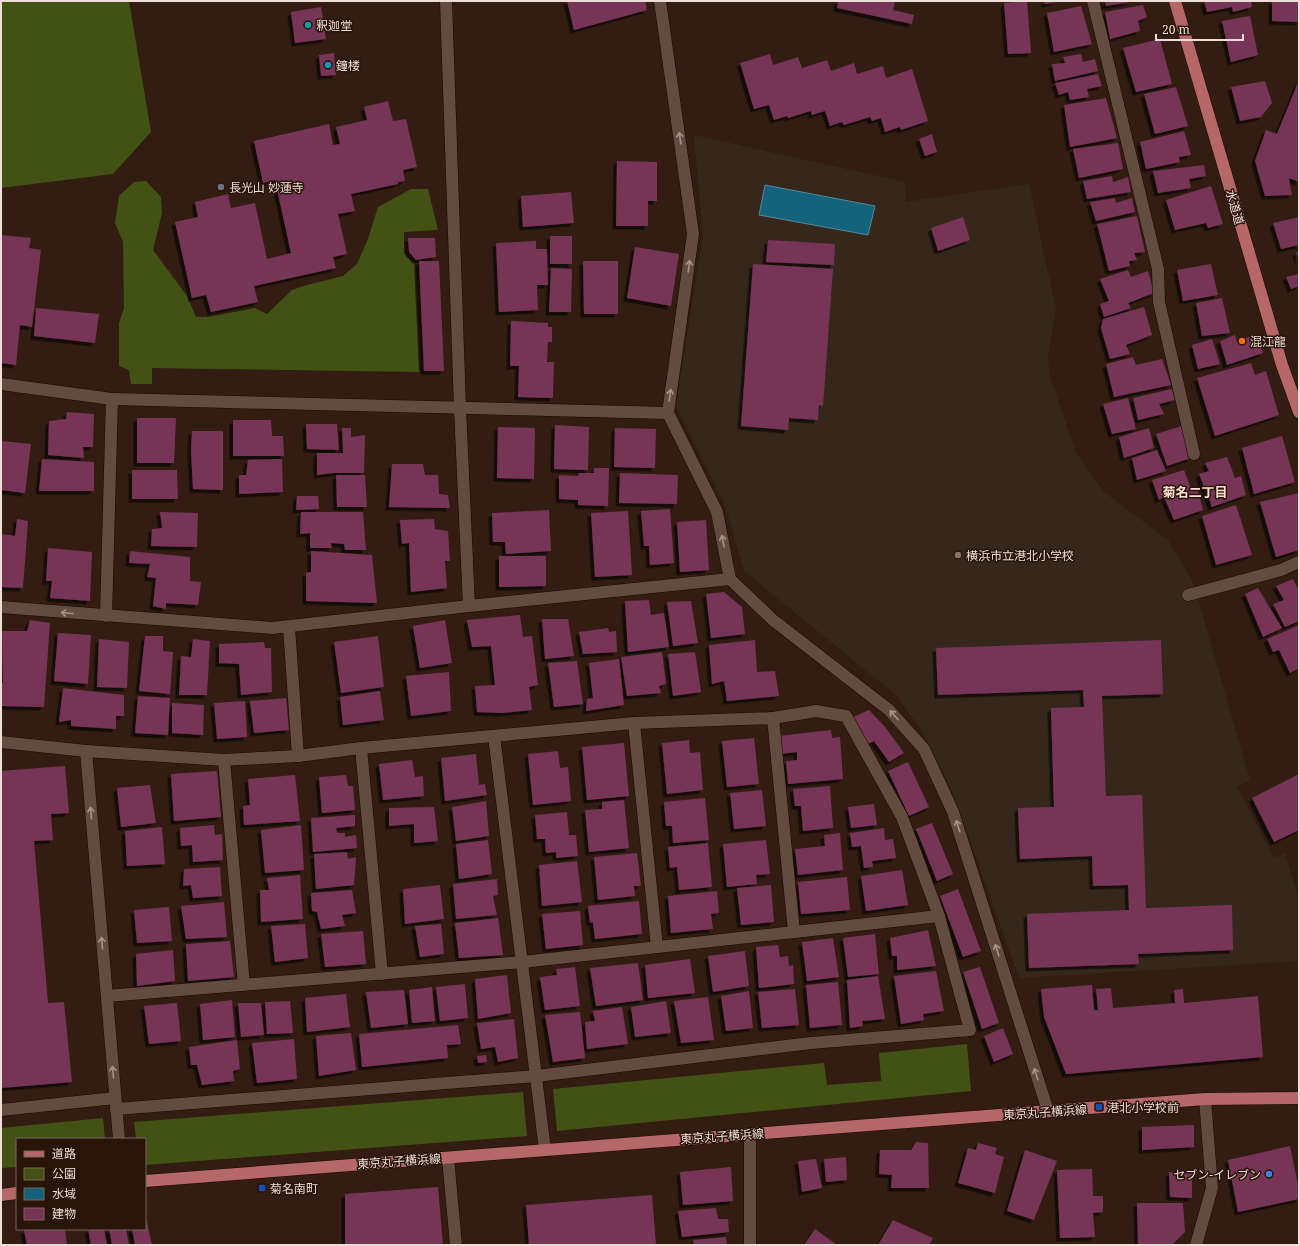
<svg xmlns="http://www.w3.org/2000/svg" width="1300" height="1246" font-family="'Noto Serif','Noto Sans JP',serif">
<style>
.education{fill:#36271c}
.green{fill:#425215}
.water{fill:#14637c;stroke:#558897}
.building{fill:#763457;filter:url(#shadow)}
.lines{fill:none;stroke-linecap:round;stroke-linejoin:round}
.minor-casing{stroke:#1a0701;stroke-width:13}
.major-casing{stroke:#1a0701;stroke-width:13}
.minor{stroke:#644b3f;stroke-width:12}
.major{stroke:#b66868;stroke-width:12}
.oneway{stroke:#a9948b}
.culture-dot{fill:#0f9aa8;stroke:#291409;stroke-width:1.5}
.worship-dot{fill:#6b7280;stroke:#291409;stroke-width:1.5}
.food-dot{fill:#e8710a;stroke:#291409;stroke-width:1.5}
.education-dot{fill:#8d6e63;stroke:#291409;stroke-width:1.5}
.transit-dot{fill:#1a4fb4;stroke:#291409;stroke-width:1.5}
.shop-dot{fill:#3f7fe0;stroke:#291409;stroke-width:1.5}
.labels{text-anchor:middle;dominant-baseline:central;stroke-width:3;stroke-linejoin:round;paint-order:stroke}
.poi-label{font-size:12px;fill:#eeded7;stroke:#291409;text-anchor:start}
.street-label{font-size:12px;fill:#eeded7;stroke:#291409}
.neighbourhood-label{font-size:13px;font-weight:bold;fill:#fcddcf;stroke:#291409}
</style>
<defs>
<filter id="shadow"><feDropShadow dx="-3.5" dy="3.5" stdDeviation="0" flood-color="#0009"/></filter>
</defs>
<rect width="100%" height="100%" fill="#331d12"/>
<polygon class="education" points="694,135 905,182 906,202 1029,184 1056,310 1048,353 1049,374 1076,453 1104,492 1168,540 1193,582 1250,780 1237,787 1274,858 1285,853 1299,901 1299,961 1019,978 978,862 951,788 922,731 897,696 744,571 725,505 676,406 703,236"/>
<g class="green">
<polygon points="1,1 129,1 151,132 113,174 1,188"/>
<polygon points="146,181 161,197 162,213 153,250 187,296 196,317 208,317 255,308 267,314 292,290 307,285 343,276 357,264 368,239 378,207 411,189 428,189 438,230 404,232 404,253 414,263 419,372 152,368 152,384 131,384 129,370 119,366 119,323 124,308 123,242 115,223 119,196 134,182"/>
<polygon points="967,1044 971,1091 557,1131 553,1089 824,1063 827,1085 881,1081 879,1053"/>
<polygon points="523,1092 527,1136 145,1165 145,1139 136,1139 134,1122"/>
<polygon points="103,1118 105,1139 17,1139 17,1167 1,1168 1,1128"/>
</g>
<polygon class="water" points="765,185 875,206 868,235 759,215"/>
<g class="building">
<polygon points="567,1 645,1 647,10 574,30"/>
<polygon points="838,1 895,1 893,10 914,15 912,24 837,8"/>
<polygon points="1027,1 1031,53 1008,54 1004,3"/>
<polygon points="1044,1 1055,1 1056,2 1045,4"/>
<polygon points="1105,1 1130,1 1130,2 1106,6"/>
<polygon points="1204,1 1251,1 1252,7 1233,12 1232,7 1207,12"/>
<polygon points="1272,1 1299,1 1299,22 1272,21"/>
<polygon points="1143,5 1147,17 1138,21 1140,31 1110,39 1105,12"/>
<polygon points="1081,6 1092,44 1054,52 1047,13"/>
<polygon points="321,7 326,39 295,43 291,12"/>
<polygon points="1250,16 1258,55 1231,62 1222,21"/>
<polygon points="1160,39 1172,84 1136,92 1123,48"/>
<polygon points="334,53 336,75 321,76 319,55"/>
<polygon points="770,54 773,65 798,57 802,68 827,60 831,71 854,63 857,74 883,66 886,78 912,69 928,121 901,130 900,127 885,132 881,118 872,121 870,117 844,125 842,122 830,126 825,111 812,115 811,111 788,118 787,116 774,120 769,105 754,109 740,63"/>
<polygon points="1081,54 1083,62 1095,59 1098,71 1055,81 1052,64 1065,63 1063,57"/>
<polygon points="1098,74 1102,86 1087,89 1089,97 1070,100 1068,92 1059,95 1055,83"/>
<polygon points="1299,80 1299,182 1289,178 1292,195 1265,196 1255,161 1266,130 1277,134"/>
<polygon points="1265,81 1272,103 1261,117 1240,121 1231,87"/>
<polygon points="1176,87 1188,126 1155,134 1144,94"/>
<polygon points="1106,98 1117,138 1070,147 1064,105"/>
<polygon points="388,101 393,121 406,119 417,167 403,170 405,181 398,182 398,184 351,194 355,211 338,214 347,254 333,257 336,268 254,286 258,302 211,312 206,295 192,298 175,222 198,217 195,202 228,194 231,208 255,203 267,259 291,253 275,180 263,183 254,141 329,124 333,145 340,144 336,127 367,120 364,107"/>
<polygon points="1184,131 1191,155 1179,157 1180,162 1146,169 1140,142"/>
<polygon points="932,134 937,152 925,156 919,139"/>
<polygon points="1118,143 1123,169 1079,178 1073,149"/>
<polygon points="617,161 657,162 657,201 648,201 648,226 616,226"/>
<polygon points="1204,165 1206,176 1189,179 1191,188 1158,193 1153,171"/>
<polygon points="1112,176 1113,182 1128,177 1131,192 1087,199 1083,181"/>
<polygon points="1211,186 1223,224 1208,228 1206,223 1175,230 1166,200"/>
<polygon points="571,192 574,223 523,227 521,196"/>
<polygon points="1115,198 1116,203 1132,198 1135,212 1096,221 1090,202"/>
<polygon points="1137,216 1145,252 1134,253 1137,260 1129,261 1130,266 1109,271 1097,224"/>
<polygon points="963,217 970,240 938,251 931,228"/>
<polygon points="1299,217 1299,245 1281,249 1273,223"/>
<polygon points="1,235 31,238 29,248 41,250 32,327 20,325 16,365 1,363"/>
<rect x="550" y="236" width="22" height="28"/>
<polygon points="408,238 435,238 436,257 416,260 409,252"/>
<polygon points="768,240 835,244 834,265 766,262"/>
<polygon points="536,241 536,249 547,249 548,285 537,285 538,310 499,312 496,243"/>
<polygon points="635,247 679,254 671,306 627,298"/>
<polygon points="1296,252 1299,252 1299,261"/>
<polygon points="419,261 439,261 444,371 424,371"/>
<polygon points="583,261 618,261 618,314 584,314"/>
<polygon points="753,264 833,269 823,406 819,405 818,420 789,418 788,430 741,426"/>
<polygon points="1211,264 1218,295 1183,301 1177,270"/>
<polygon points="551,268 572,269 571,312 549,312"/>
<polygon points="1128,270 1131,277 1148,271 1154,293 1128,303 1131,308 1104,317 1100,304 1109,301 1100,279"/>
<polygon points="1299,274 1299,286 1291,289 1286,277"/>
<polygon points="1222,298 1230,333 1202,336 1196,303"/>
<polygon points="1144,307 1152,335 1126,345 1130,354 1110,359 1101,328 1103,319"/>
<polygon points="36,308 99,314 95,343 34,336"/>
<polygon points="511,321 548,323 548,327 552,327 552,342 548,342 547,362 554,362 553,398 518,397 519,366 510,366"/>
<polygon points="1256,334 1263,353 1227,365 1220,341 1235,335 1237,342"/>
<polygon points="1212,339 1220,364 1198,369 1192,345"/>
<polygon points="1133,357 1136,365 1162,359 1171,385 1114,397 1106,364"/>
<polygon points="1251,363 1255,375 1266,371 1279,415 1215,436 1197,378"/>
<polygon points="1172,389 1175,400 1159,404 1164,414 1138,420 1133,398"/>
<polygon points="1128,398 1136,429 1112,434 1103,404"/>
<polygon points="67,412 94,414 93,447 83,447 84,458 48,455 49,421 66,419"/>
<polygon points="137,418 176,418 174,463 137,463"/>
<polygon points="233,420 271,420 272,436 283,436 284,456 233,456"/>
<polygon points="306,424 337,424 339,450 307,449"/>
<polygon points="555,425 589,427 588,470 554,469"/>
<polygon points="1182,426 1191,458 1167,466 1156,434"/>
<polygon points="498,427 535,428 534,479 497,478"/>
<polygon points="342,428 351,428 351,437 365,435 364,473 334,473 317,475 317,453 343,453"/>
<polygon points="615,428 656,429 655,468 614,467"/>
<polygon points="1149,428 1154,448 1124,458 1119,437"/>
<polygon points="192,431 223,431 223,490 193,489 191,450"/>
<polygon points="1282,436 1295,482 1254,494 1242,448"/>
<polygon points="1,441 31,444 25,493 1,490"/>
<polygon points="1157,450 1166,471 1137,480 1132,458"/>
<polygon points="1227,457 1235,478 1241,476 1246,495 1212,507 1199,474 1209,471 1205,463"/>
<polygon points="42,459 94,462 94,491 39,491"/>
<polygon points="282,459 283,492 239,494 239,475 246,475 248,460"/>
<polygon points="392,464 423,464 425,475 438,475 439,494 448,495 450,508 389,507"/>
<polygon points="594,468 609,468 608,506 578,505 578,500 559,499 559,475 578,476 579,473 594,473"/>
<polygon points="132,470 177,470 178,499 132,499"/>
<polygon points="1184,470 1191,489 1197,487 1203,510 1174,520 1164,497 1159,500 1152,480"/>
<polygon points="620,473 678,475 677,504 619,503"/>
<polygon points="336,475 365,475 367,507 337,507"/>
<polygon points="1299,493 1299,550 1276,557 1260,502"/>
<polygon points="297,496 318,496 319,509 296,510"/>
<polygon points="1236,505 1252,555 1216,565 1202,516"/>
<polygon points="670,509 674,563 650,565 649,546 644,546 641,511"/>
<polygon points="549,510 551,551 506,554 505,542 493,542 492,513"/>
<polygon points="628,511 632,575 595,577 591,513"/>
<polygon points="160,512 198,513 197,547 151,546 152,529 162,528"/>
<polygon points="301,512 363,512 366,550 345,550 344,544 331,543 332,548 310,548 310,533 300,534"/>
<polygon points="17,519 28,521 23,588 1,587 1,534 15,536"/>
<polygon points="434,519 435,529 448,531 450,561 445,561 447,588 411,592 409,543 402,544 400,520"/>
<polygon points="706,520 709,570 680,572 677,522"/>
<polygon points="48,548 92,552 90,601 50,598 52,581 46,581"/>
<polygon points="130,551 190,557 190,581 201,582 198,605 166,603 166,609 153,606 156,578 147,577 150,564 129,563"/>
<polygon points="311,551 372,555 377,603 306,601 306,573 311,572"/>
<polygon points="499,556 546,556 546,586 499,587"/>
<polygon points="1293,579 1299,591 1299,621 1285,627 1273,604 1284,600 1276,586"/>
<polygon points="1258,588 1282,628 1263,637 1245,594"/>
<polygon points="724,592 742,607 745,634 711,638 706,594"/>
<polygon points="649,600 651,615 664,613 669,647 628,652 625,601"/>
<polygon points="691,601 698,643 673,646 667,602"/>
<polygon points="520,615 523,637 532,636 538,685 529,687 532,710 502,713 477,712 475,686 495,685 491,646 472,647 467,620"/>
<polygon points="542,619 568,619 574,656 545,659"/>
<polygon points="30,620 50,623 44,707 1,706 1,684 3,683 2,631 27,631"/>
<polygon points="445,620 452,663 420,668 413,626"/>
<polygon points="1299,625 1299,668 1290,673 1279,650 1273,652 1267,639"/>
<polygon points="608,628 609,632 616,631 617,652 583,654 579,632"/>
<polygon points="58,633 91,635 88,684 54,681"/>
<polygon points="145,636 163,636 163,651 173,652 170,694 139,691"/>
<polygon points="378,636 384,687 341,693 334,642"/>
<polygon points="99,639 129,642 127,688 97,687"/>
<polygon points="193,639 210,641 207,695 179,695 181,656 191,657"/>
<polygon points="755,640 757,672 775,671 779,696 727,701 724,681 712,684 709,645"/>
<polygon points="1161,640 1163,694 1102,696 1106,796 1142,795 1146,908 1232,905 1233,950 1138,954 1139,964 1029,968 1027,914 1129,910 1128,885 1093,886 1092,856 1020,859 1018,808 1054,807 1051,708 1084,707 1083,690 938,695 936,648"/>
<polygon points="264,642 265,648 271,648 272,692 241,695 239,664 219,663 219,644"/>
<polygon points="662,652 666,684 659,686 661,693 627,696 621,657"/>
<polygon points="695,652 701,692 673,696 668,654"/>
<polygon points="619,659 624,705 586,711 587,699 593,698 589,663"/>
<polygon points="577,661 583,704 554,707 548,663"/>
<polygon points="449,672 451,711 411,716 406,676"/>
<polygon points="63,688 124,695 124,716 116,716 116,729 71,726 71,720 59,722"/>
<polygon points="380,691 384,720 343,725 340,697"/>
<polygon points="138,696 170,698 168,735 135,733"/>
<polygon points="286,698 289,730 254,733 250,701"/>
<polygon points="245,701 247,737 217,739 214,703"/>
<polygon points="172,703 204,705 203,735 172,733"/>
<polygon points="869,710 885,727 904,753 889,762 874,741 868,744 853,717"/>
<polygon points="831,730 832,738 840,737 843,779 788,784 786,761 797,760 797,752 780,754 778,736"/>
<polygon points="754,738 759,784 727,787 722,741"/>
<polygon points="689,740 690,753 700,752 703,790 667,794 662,743"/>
<polygon points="624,743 629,796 587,800 582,747"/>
<polygon points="558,751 560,768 568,767 571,801 533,805 528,754"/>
<polygon points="476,754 479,785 485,784 487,795 445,801 441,758"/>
<polygon points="412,760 415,777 423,776 424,796 383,800 379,764"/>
<polygon points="908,762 929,807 909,816 888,771"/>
<polygon points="65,766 69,813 51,814 53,840 34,841 48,1003 64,1002 72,1082 1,1088 1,771"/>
<polygon points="217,771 221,817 174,821 171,774"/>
<polygon points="1299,774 1299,830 1274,842 1252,798"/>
<polygon points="295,775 300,821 244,825 243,806 250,805 248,779"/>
<polygon points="346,775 348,786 353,786 355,810 322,813 319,777"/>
<polygon points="150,785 156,823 121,827 117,788"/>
<polygon points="830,786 833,828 803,831 801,806 795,806 793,789"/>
<polygon points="762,790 766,826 734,829 730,793"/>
<polygon points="705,798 709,840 673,843 672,826 666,826 664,802"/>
<polygon points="624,800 629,848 589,852 585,810 602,809 602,802"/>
<polygon points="486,801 489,836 456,841 452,807"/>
<polygon points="874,804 877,825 851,828 848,807"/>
<polygon points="434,807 438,841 414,843 414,824 389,826 389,808"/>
<polygon points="567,812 569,835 576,835 578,856 556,858 556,852 546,853 545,839 537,839 535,815"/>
<polygon points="355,815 355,826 336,828 337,833 345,833 345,837 356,835 357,848 313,852 311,818"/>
<polygon points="932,823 953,874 937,881 916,829"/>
<polygon points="214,825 215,835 222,834 223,860 193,862 192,845 181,846 180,828"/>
<polygon points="301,825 304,870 265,873 261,830"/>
<polygon points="162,827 165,864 127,866 125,831"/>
<polygon points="884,828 885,840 893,839 896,858 872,861 873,867 864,868 861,846 852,847 850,833"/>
<polygon points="840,833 843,870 798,875 795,849 825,846 824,835"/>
<polygon points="488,840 492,874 459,879 456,844"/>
<polygon points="766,840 770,874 756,875 757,884 727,887 723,844"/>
<polygon points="708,843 712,887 679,890 677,867 670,868 668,847"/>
<polygon points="347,852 348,859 356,857 354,885 316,889 314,854"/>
<polygon points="637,853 641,886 634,886 635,896 598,900 594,857"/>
<polygon points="577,861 582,902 542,906 539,865"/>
<polygon points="220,867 222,896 193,898 191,885 183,886 184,869"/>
<polygon points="902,870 908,905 866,911 861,876"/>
<polygon points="300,875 303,919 261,922 260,890 269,890 267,878"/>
<polygon points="847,877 850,910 801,914 798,882"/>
<polygon points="497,879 498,895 493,896 497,915 456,919 453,884"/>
<polygon points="440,885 444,919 405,924 403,889"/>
<polygon points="771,885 774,922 741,925 737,888"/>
<polygon points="958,889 981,951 963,957 940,896"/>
<polygon points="352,890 356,913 342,915 345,926 321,929 317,912 312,911 311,893"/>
<polygon points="717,891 719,913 711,914 713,929 671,933 668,896"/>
<polygon points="639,901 642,934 595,939 593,922 590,923 588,906"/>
<polygon points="224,902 227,937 186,939 181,906"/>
<polygon points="169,907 172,941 137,943 134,910"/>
<polygon points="580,911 583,945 546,949 542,914"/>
<polygon points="498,918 503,955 459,958 455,923"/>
<polygon points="305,924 308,958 275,962 271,926"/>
<polygon points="441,924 444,954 420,957 415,926"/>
<polygon points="928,930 936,966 897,970 897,956 892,956 890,938"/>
<polygon points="363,931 366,964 325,967 321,934"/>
<polygon points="875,934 879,974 848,977 843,938"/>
<polygon points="833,938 839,977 807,981 802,942"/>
<polygon points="230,941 234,977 188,981 186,944"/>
<polygon points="778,945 780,957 788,956 789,966 793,965 794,984 759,988 756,947"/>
<polygon points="173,950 175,981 137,986 136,954"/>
<polygon points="745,951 749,986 713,992 708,956"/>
<polygon points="690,959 695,993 648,998 645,965"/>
<polygon points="638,963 643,1000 596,1006 590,968"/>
<polygon points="575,967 580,1006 545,1010 540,977 557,975 556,969"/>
<polygon points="980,967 999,1023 982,1029 963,972"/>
<polygon points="936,971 944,1011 923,1014 924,1020 901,1024 894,976"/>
<polygon points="507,975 511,1013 478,1019 475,979"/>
<polygon points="878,976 885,1019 862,1021 863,1026 850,1028 847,980"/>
<polygon points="838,982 842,1025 810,1028 806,985"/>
<polygon points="465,984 468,1018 440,1021 436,987"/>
<polygon points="1092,985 1094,1010 1098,1010 1096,989 1111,988 1113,1008 1175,1003 1174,990 1183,989 1184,1003 1258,996 1263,1057 1066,1074 1044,1017 1041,989"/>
<polygon points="432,987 435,1021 412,1023 409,990"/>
<polygon points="795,989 799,1025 762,1028 758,992"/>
<polygon points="404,990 408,1024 371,1028 366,992"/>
<polygon points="749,991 753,1028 726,1031 721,996"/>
<polygon points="346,994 350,1027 307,1032 305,998"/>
<polygon points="708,997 714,1040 681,1043 674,1001"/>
<polygon points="232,1000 235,1037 203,1040 200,1004"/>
<polygon points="290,1001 293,1033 267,1034 265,1002"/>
<polygon points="666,1001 671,1033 635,1037 631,1007"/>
<polygon points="177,1003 181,1041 149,1044 144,1006"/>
<polygon points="238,1003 261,1003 264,1035 241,1037"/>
<polygon points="622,1007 628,1044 587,1049 585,1022 595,1021 593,1011"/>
<polygon points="580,1012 585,1058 553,1062 545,1015"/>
<polygon points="514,1019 518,1058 498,1062 495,1047 481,1049 477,1023"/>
<polygon points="458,1025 461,1044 447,1045 448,1058 362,1067 359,1034"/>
<polygon points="1003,1028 1013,1054 994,1062 984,1036"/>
<polygon points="351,1033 356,1070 319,1076 316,1036"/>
<polygon points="294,1039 297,1079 257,1083 252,1043"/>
<polygon points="237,1040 240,1069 233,1071 234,1081 202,1085 197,1065 191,1065 189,1047"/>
<polygon points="486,1055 487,1062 478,1063 477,1056"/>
<polygon points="1194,1125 1194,1147 1142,1150 1142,1127"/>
<polygon points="916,1142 928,1143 929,1188 891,1188 892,1175 879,1174 880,1150 911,1150"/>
<polygon points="978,1143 997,1148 995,1154 1004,1157 995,1193 958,1183 968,1148 976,1150"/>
<polygon points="1290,1146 1299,1189 1299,1199 1238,1212 1228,1160"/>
<polygon points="1025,1150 1057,1161 1034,1220 1007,1211"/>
<polygon points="846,1157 847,1180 826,1182 824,1159"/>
<polygon points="816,1159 822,1188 802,1192 798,1161"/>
<polygon points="731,1167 733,1201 683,1205 680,1172"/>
<polygon points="1092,1169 1093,1196 1103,1196 1103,1212 1093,1213 1095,1237 1060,1238 1057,1170"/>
<polygon points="1169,1172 1192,1173 1192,1198 1170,1197"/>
<polygon points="438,1187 443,1245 345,1245 345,1194"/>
<polygon points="652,1195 656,1245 529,1245 526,1205"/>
<polygon points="1137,1203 1183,1203 1185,1232 1172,1245 1138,1245"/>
<polygon points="716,1208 718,1219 728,1219 729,1232 682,1237 678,1211"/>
<polygon points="146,1218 152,1245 135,1245 132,1229 145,1229"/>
<polygon points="893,1220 933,1238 929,1245 878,1245"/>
<polygon points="29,1229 65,1229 67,1245 27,1245 24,1230"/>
<polygon points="88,1229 104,1229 107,1245 91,1245"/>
<polygon points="109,1229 126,1229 129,1245 112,1245"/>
<polygon points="815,1229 837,1245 804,1245"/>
<polygon points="726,1237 727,1245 694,1245 693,1240"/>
</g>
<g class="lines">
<g class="minor-casing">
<g id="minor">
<polyline points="446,1 460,408 469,606 730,579"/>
<polyline points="660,1 693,234 668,413 717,512 730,579 773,620 889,710 924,749 953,812 1048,1111"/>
<polyline points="1093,1 1158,269 1159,302 1194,454"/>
<polyline points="1,384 112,399 106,616"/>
<polyline points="112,399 668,413"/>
<polyline points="1188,595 1281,570 1299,562"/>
<polyline points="1,607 272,628 469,606"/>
<polyline points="289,627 298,756"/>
<polyline points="773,718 816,711 846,716 902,817 939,916 794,932"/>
<polyline points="634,723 657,947"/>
<polyline points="494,736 545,1150"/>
<polyline points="1,742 86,751 224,760 298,756 361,748 634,723 773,718 794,932 522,962 107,996"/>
<polyline points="361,748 382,974"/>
<polyline points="86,751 119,1139"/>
<polyline points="224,760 244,985"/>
<polyline points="116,1109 536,1076 811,1043 970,1030 939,916"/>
<polyline points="1,1110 115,1098"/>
<polyline points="448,1158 456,1245"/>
<polyline points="750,1245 750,1134"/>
<polyline points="1196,1245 1212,1188 1205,1099"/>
</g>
</g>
<g class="major-casing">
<g id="major">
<polyline points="1175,1 1282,365 1299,412"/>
<polyline points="145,1181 1205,1099 1299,1098"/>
<polyline points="1,1195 17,1193"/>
</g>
</g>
<use href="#minor" class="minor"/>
<use href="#major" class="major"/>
</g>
<defs><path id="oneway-shaft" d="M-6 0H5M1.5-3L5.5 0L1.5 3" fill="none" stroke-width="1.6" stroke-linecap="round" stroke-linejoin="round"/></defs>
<g class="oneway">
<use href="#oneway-shaft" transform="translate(680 138) rotate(-98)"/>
<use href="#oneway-shaft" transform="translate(689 266) rotate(-82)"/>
<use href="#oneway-shaft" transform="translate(670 395) rotate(-82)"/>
<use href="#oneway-shaft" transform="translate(723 541) rotate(-101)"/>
<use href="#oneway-shaft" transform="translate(67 613) rotate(-175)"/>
<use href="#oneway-shaft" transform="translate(894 715) rotate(-131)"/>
<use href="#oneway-shaft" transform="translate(91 813) rotate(-95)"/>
<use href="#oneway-shaft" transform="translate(958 826) rotate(-108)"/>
<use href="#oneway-shaft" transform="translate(102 943) rotate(-95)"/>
<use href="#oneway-shaft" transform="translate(997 950) rotate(-108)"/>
<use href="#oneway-shaft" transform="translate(113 1072) rotate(-95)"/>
<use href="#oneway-shaft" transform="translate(1036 1074) rotate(-108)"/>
</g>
<g class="culture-dot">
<circle cx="308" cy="25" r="4"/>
<circle cx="328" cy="65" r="4"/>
</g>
<circle class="worship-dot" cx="221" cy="187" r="4"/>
<circle class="food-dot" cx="1242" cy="341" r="4"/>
<circle class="education-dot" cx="958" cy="555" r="4"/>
<g class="transit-dot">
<rect x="1095" y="1103" width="8" height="8" rx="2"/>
<rect x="258" y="1184" width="8" height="8" rx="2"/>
</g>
<circle class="shop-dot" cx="1269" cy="1174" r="4"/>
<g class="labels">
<g class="poi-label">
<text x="316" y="25">釈迦堂</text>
<text x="336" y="65">鐘楼</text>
<text x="229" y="187">長光山 妙蓮寺</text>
<text x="1250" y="341">混江龍</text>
<text x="966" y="555">横浜市立港北小学校</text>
<text x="1107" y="1107">港北小学校前</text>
<text x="1261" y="1174" text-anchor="end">セブン-イレブン</text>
<text x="270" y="1188">菊名南町</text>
</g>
<g class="street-label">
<text transform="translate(1235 207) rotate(74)">水道道</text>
<text transform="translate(1045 1112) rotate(-4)">東京丸子横浜線</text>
<text transform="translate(722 1136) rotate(-4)">東京丸子横浜線</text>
<text transform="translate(399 1161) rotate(-4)">東京丸子横浜線</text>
</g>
<g class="neighbourhood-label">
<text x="1195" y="492">菊名二丁目</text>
</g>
</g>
<rect width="1300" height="1246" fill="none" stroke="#eeded7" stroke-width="4"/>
<rect x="16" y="1138" width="130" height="92" fill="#291409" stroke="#78655b"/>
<rect x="24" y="1151" width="20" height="6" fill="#b66868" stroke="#78655b"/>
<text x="52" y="1158" font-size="12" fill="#eeded7">道路</text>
<rect x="24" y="1168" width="20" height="12" fill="#425215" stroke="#78655b"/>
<text x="52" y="1178" font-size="12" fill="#eeded7">公園</text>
<rect x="24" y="1188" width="20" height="12" fill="#14637c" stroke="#78655b"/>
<text x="52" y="1198" font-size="12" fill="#eeded7">水域</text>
<rect x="24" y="1208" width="20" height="12" fill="#763457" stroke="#78655b"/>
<text x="52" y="1218" font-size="12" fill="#eeded7">建物</text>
<path d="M1156 34v6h87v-6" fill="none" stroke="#eeded7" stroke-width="2"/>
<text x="1162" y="34" font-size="12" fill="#eeded7" stroke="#291409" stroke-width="3" paint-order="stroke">20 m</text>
</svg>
